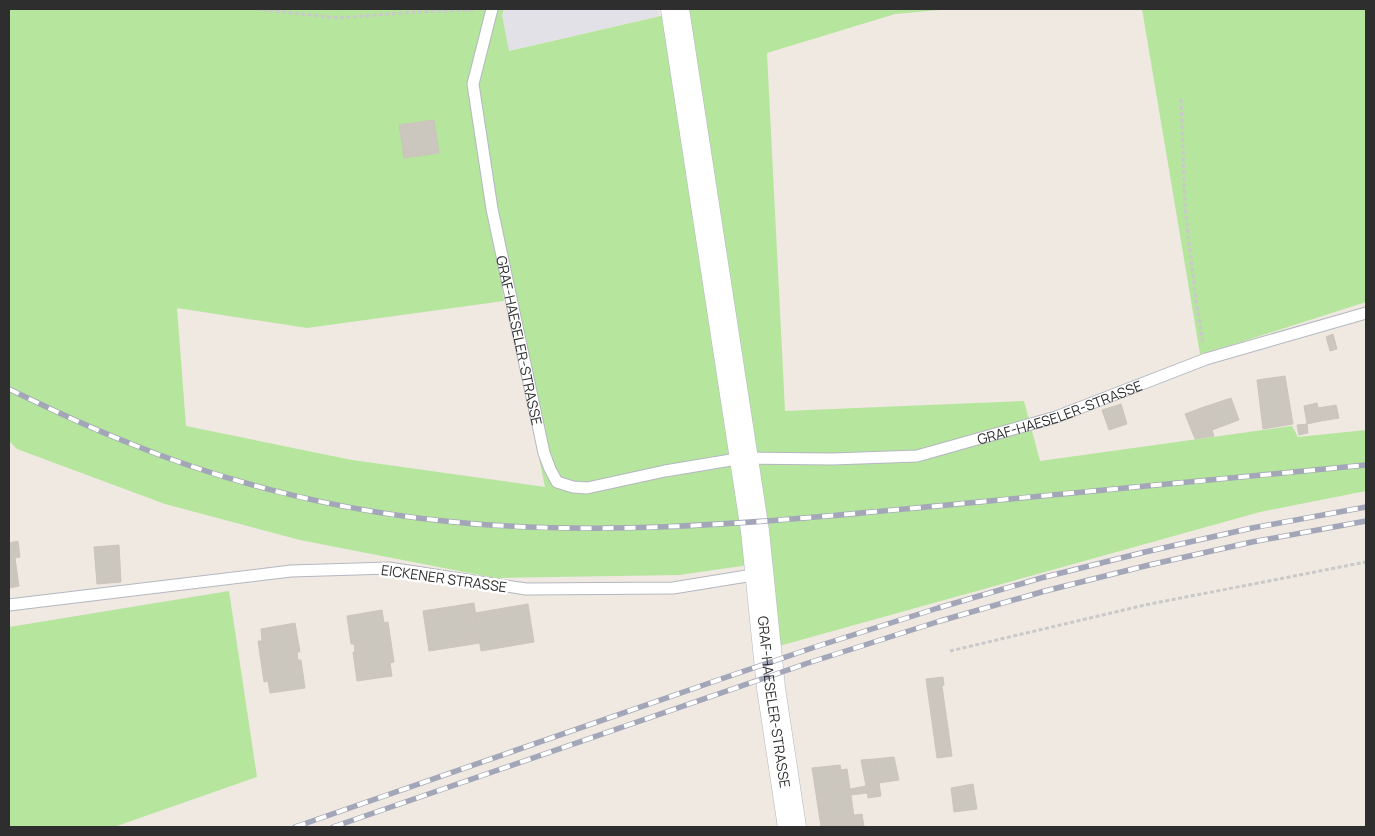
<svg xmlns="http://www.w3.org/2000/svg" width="1375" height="836" font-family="Manrope,sans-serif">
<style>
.industrial{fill:#e3e1e8}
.green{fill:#b6e59e;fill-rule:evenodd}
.building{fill:#cbc7bf;stroke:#cbc5ba}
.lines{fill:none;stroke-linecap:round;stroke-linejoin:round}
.lane-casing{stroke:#b4b7c1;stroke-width:13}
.secondary-casing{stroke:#b4b7c1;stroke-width:29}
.path{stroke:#c9c9c9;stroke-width:3;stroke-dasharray:4 2.5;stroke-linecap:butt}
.lane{stroke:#fff;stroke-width:11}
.secondary{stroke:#fff;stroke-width:28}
.rail-casing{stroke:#a3a6b8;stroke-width:5.5}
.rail{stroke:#fff;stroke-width:4;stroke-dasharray:11;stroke-linecap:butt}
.labels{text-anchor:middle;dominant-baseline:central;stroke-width:5;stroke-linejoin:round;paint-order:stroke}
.street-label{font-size:14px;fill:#2e2e2e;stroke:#fff}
</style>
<rect width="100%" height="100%" fill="#efe9e1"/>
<polygon class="industrial" points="504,9 658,9 659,16 508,51 502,15"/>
<g class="green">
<path d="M9 9H504L502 15 509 51 691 9H951L895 14 767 53 785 411 1024 401 1040 461 1292 426 1298 437 1366 430V491L1260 512 779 646 763 563 679 575 495 578 300 540 165 504 17 449 9 441ZM498 258 545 487 352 460 186 426 177 308 307 328 504 301Z"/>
<polygon points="1142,9 1366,9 1366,302 1238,343 1200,354"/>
<polygon points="229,591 257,777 114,827 9,827 9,627"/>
</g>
<g class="building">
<polygon points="434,120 439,153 404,158 399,125"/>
<polygon points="1333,334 1337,349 1330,351 1326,337"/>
<polygon points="1285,376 1293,424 1263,429 1257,380"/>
<polygon points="1231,398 1239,420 1212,430 1204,407"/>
<polygon points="1317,403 1321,421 1307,424 1304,406"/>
<polygon points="1121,404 1127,424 1109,430 1102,410"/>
<polygon points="1336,405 1339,418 1321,421 1318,408"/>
<polygon points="1204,407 1211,427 1193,434 1185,414"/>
<polygon points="1307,424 1308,433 1299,435 1297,425"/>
<polygon points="1211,427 1214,436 1195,439 1193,434"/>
<polygon points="18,541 20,557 15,558 19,586 9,588 9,543"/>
<polygon points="119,545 121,582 97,584 94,547"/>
<polygon points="474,603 480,643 429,651 423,611"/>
<polygon points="528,604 534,642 481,651 475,613"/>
<polygon points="382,610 384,623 388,622 394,662 390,663 392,676 357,681 353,652 355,652 354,644 351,644 347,616"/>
<polygon points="295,623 300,652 297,652 298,660 301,660 305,688 270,693 268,681 264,682 258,641 262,641 261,629"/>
<polygon points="943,677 944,685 942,686 952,756 937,758 926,679"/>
<polygon points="894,757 899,780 879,783 875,759"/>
<polygon points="875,759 879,783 866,786 861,760"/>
<polygon points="840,765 841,770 847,769 850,789 816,794 812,768"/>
<polygon points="879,783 881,796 868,798 866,786"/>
<polygon points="973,784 977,809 954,812 951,788"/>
<polygon points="866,786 867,793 851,795 850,789"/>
<polygon points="850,789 854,816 820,820 816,794"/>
<polygon points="862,814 864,827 821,827 820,820"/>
</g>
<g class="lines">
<g class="lane-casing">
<g id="lane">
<path id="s1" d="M492 9 473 84 492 209 544 453 550 469 557 482 573 487 587 488 665 471 743 458 832 459 917 456 1056 417 1206 359 1366 313"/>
<polyline points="9,605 291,571 389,568 526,589 673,588 759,574"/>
</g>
</g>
<g class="secondary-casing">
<g id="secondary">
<path id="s2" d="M675 9 755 531 771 688 792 827"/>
</g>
</g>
<g class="path">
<polyline points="256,9 338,18 414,12 475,10"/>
<polyline points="1181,99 1185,208 1196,301 1203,344"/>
<polyline points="950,651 1145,605 1366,562"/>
</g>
<use href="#lane" class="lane"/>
<use href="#secondary" class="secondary"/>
<g class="rail-casing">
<g id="rail">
<path d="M9 389C48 408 88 427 129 443 219 480 321 506 418 518 590 540 765 522 937 506 1080 492 1223 479 1366 465"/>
<polyline points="295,827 721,679 815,647 938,608 1041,578 1145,552 1252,528 1366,507"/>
<polyline points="333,827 808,663 940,621 1045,591 1149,565 1252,542 1366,521"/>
</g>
</g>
<use href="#rail" class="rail"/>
</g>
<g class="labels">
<g class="street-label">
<text stroke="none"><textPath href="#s1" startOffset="338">GRAF-HAESELER-STRASSE</textPath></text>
<text stroke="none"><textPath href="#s1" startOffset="998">GRAF-HAESELER-STRASSE</textPath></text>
<text transform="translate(444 578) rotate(8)">EICKENER STRASSE</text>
<text stroke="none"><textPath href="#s2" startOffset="700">GRAF-HAESELER-STRASSE</textPath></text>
</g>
</g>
<rect width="1375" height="836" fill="none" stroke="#2e2e2e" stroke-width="20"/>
</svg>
